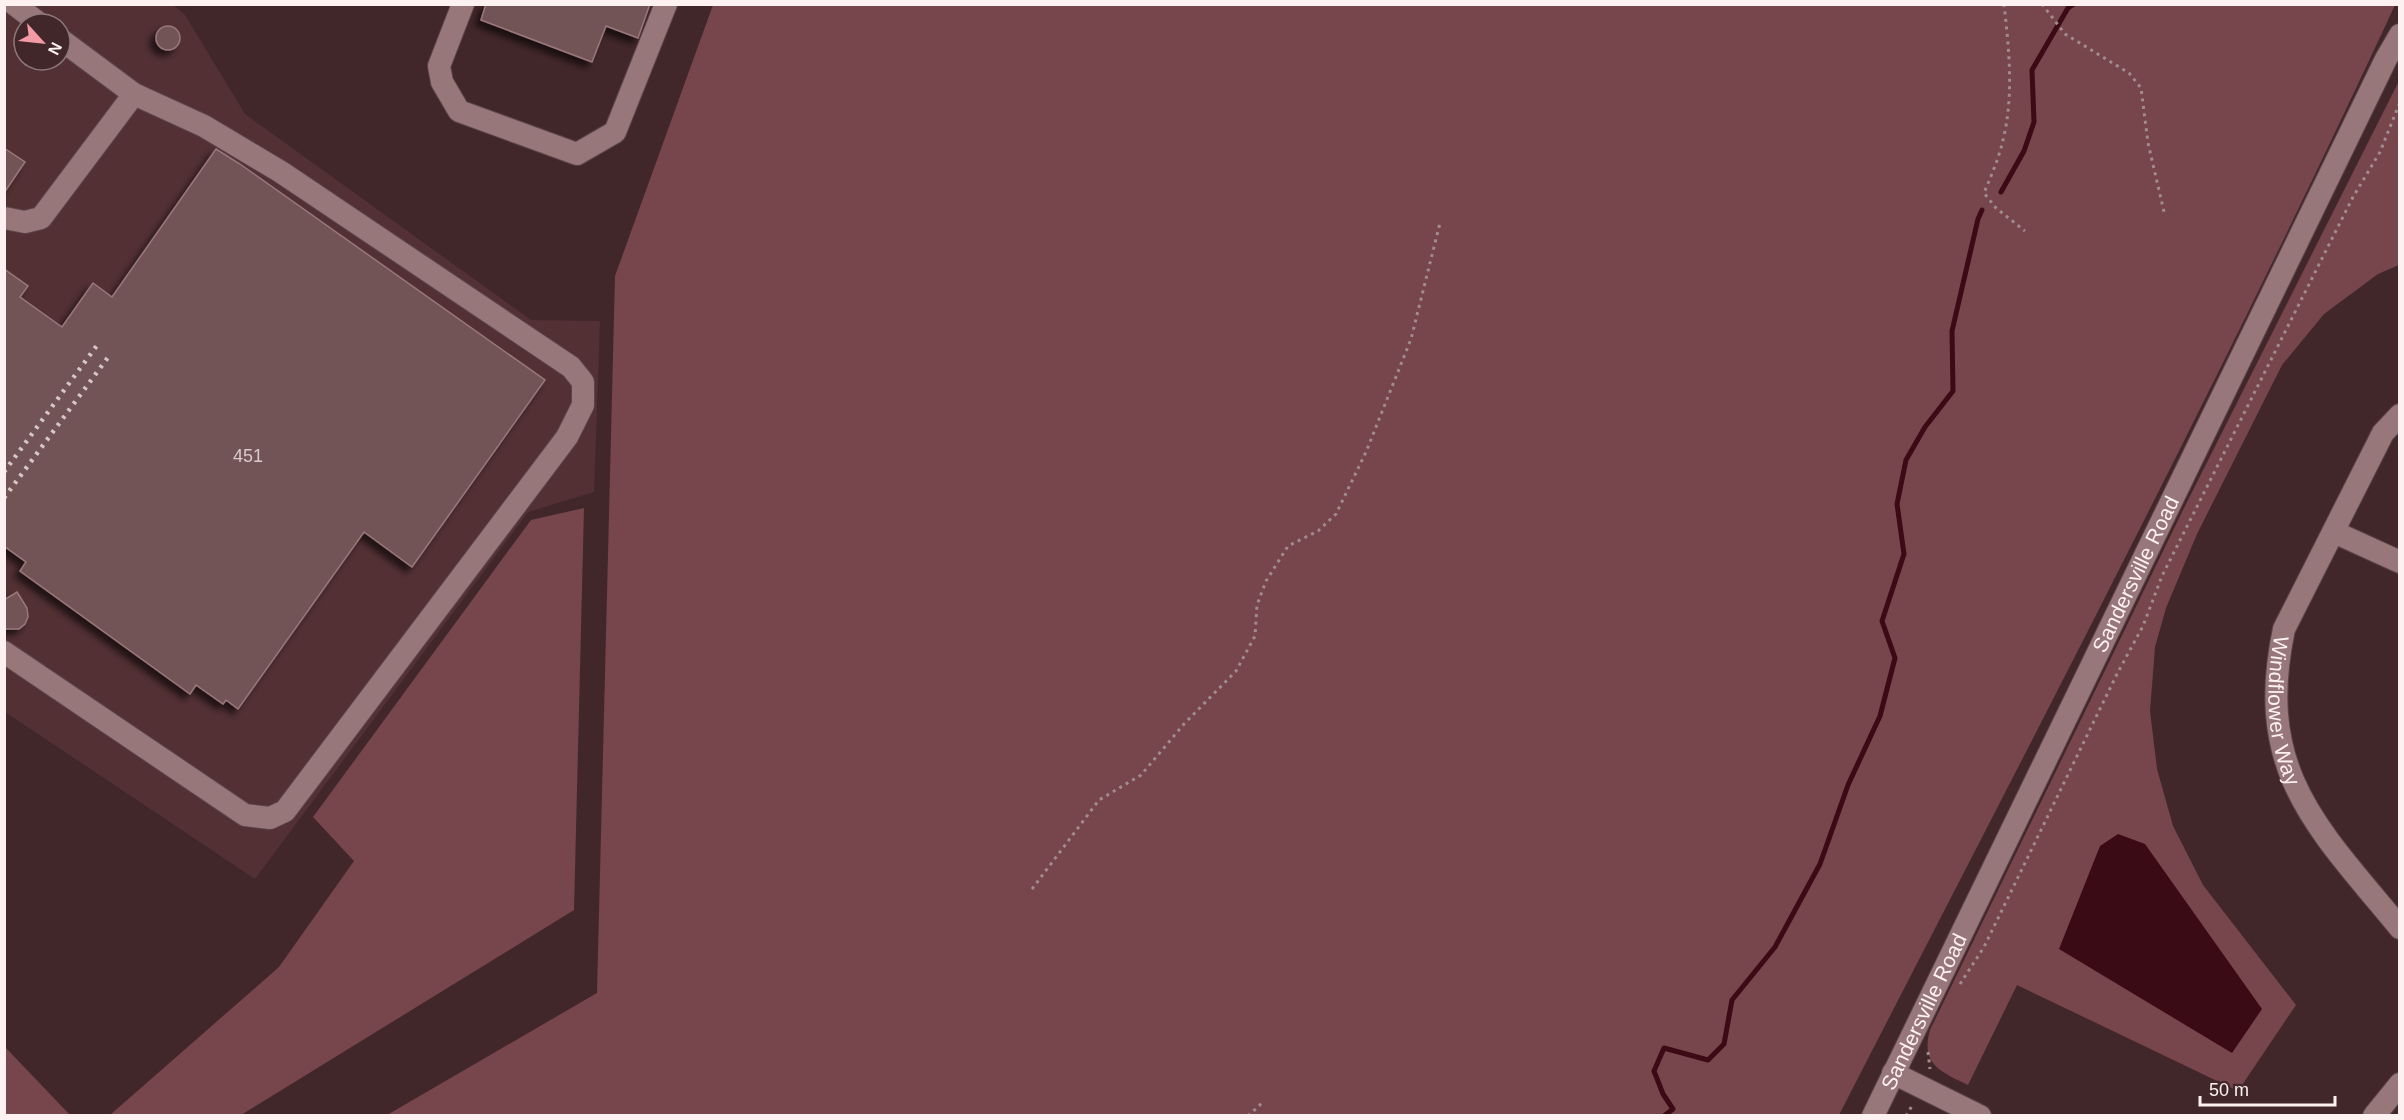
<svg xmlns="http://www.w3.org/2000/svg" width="2404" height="1120" font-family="Helvetica,sans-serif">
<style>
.built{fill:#523034;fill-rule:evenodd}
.green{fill:#77464c}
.water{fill:#3a0a15}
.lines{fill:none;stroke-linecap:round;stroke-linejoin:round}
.stream{stroke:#3a0a15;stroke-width:5}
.building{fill:#725356;stroke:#99787b;stroke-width:1.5;filter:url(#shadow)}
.minor-casing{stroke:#5b4549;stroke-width:24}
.path{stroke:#a08c8e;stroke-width:3;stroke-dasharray:3 4.5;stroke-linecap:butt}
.minor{stroke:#98777a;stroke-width:22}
.rail{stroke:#d5c6c7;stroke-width:4.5;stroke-dasharray:3 6;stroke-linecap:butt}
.labels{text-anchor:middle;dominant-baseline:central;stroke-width:6;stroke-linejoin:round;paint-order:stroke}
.number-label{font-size:18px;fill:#dacacb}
.street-label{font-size:21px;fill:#fdf1f2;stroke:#42272a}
</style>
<defs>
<filter id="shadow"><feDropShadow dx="-5.5" dy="5.5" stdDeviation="3" flood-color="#0009"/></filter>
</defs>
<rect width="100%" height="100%" fill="#42272a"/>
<path class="built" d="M4 5H173L185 15 245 114 531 320 600 321 594 492 528 512 255 879 5 712ZM24 24H60V60H24Z"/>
<g class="green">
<path d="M713 5V4L2395 5C2221 380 2028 747 1839 1115H387L597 993 615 276Z"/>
<path d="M2399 81V265L2378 274 2324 314 2282 365 2197 534 2166 608 2155 647 2150 711 2157 769 2173 826 2203 885 2296 1005 2238 1091 2017 985 1968 1085C1942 1072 1920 1065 1930 1030L2184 508Z"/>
<polygon points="584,508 574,910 241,1115 110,1115 279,967 354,861 313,817 531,520"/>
<polygon points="4,1047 5,1047 70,1115 5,1115"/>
</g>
<polygon class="water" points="2118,834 2145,844 2262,1009 2232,1053 2059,949 2100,846"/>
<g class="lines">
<g class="stream">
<polyline points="2001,192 2024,151 2034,122 2032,70 2068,8 2074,4"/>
<polyline points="1664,1116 1673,1109 1663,1094 1654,1071 1664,1048 1708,1060 1724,1044 1732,1000 1775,947 1820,864 1848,785 1880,716 1895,658 1882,621 1904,554 1897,504 1906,460 1925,427 1953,391 1952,331 1978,219 1982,210"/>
</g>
</g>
<g class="building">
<polygon points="486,4 650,4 638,38 606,26 592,62 481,20"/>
<circle cx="168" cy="38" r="12"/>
<polygon points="4,148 25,162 4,193"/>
<polygon points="216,149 240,164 545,380 412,567 364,532 238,709 226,700 223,704 196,685 190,694 20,571 26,562 4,546 4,269 28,286 20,297 62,327 93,283 112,297"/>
<polygon points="17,592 27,608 28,617 25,624 19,629 4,629 4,600"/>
</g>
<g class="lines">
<g class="minor-casing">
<g id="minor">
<polyline points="14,4 40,24"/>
<polyline points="463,4 439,66 442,82 459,111 577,154 615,132 666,4"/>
<polyline points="4,218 25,222 41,218 134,94"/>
<path id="s1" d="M2400 415 2383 433 2284 629C2254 771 2316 826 2400 928"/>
<polyline points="2334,532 2400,562"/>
<polyline points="4,652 245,815 270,818 285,811 567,437 583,405 583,382 571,367 281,172 204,126 134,94 60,39"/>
<polyline points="1893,1073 1980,1116"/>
<path id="s2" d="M1873 1116C2042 762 2215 411 2386 59L2400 35"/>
<polyline points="2374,1116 2400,1084"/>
</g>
</g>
<g class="path">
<path d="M2004 4C2009 49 2014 96 2003 140 1999 158 1991 176 1984 193L1996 208 2025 231"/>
<polyline points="2042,4 2065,34 2129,73 2141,88 2148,143 2165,216"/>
<polyline points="1032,889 1099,800 1141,775 1184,724 1236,671 1255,636 1257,605 1266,581 1288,546 1318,531 1336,514 1366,452 1411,339 1440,223"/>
<polyline points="1960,984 1984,947 2117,674 2143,626 2162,576 2353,197 2380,152 2400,102"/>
<polyline points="1928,1052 1930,1069"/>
<polyline points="1248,1116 1262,1103"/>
<polyline points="1906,1116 1913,1104"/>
</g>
<use href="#minor" class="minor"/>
<g class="rail">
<polyline points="4,472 98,344"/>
<polyline points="4,498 109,356"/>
</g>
</g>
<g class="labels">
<g class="number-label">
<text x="248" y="456">451</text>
</g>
<g class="street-label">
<text stroke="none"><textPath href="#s2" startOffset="602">Sandersville Road</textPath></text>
<text stroke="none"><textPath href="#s1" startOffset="327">Windflower Way</textPath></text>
<text stroke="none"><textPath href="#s2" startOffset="116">Sandersville Road</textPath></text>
</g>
</g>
<rect width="2404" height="1120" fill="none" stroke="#fdf1f2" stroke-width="12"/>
<g transform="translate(42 42) rotate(117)"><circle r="28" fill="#42272a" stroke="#8d787a" stroke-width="1.5"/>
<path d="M0-4.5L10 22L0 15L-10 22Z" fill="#f49aa5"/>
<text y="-9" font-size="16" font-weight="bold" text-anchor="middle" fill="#fdf1f2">N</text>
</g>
<path d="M2200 1096v9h135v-9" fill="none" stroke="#fdf1f2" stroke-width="3"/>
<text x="2209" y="1096" font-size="18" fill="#fdf1f2" stroke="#42272a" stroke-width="4.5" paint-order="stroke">50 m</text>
</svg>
